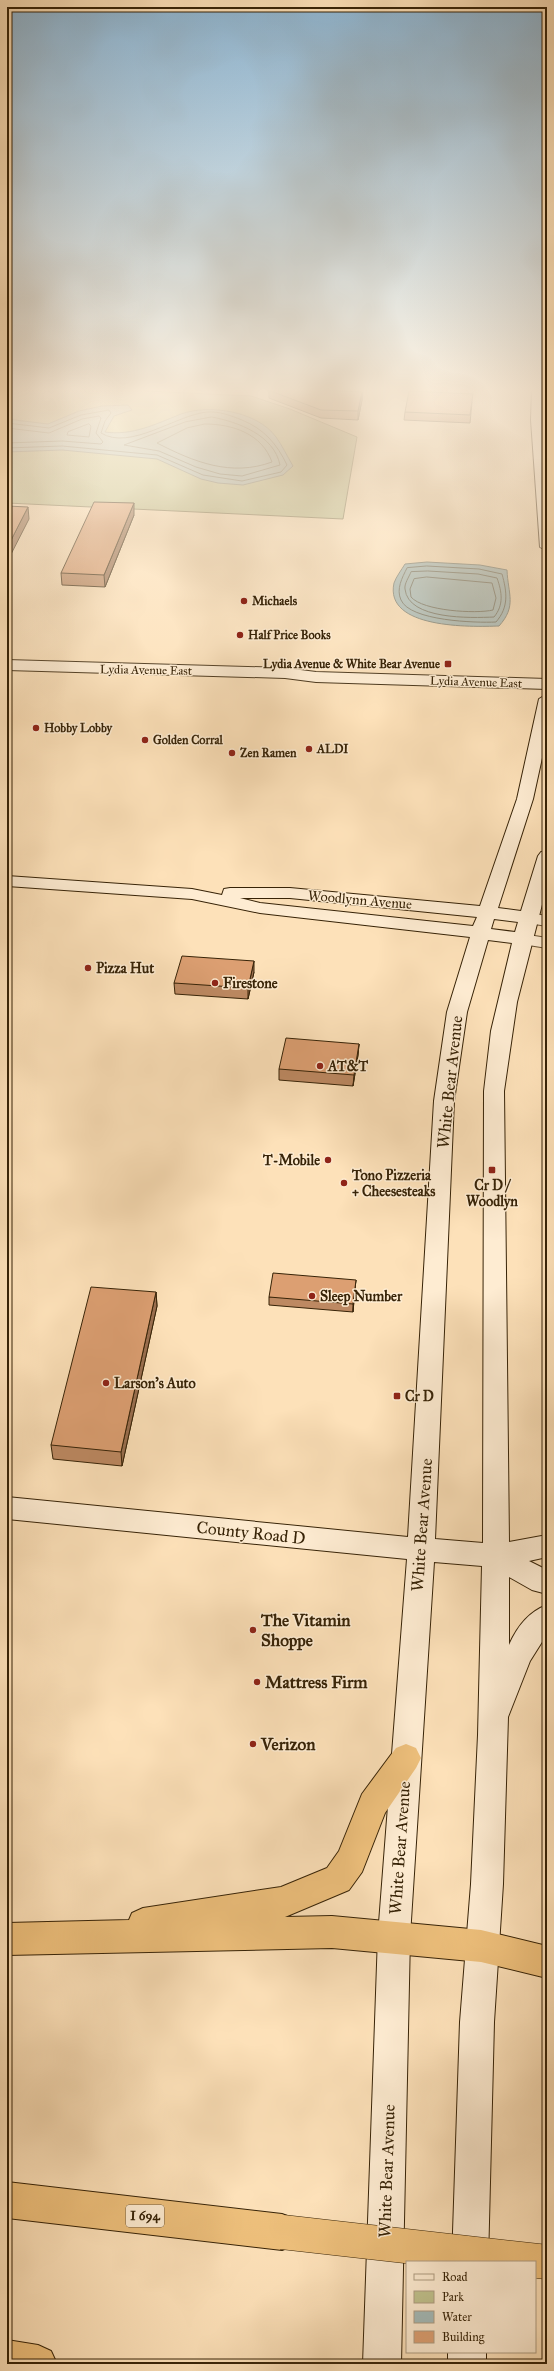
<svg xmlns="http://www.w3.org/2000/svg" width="554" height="2371" font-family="'IM FELL Great Primer',serif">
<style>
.green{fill:#c0c28e;stroke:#7c724a}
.water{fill:#a4bbba;stroke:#787e72}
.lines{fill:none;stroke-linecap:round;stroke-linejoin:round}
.shore{stroke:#6e6f60;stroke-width:1}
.street-casing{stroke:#685234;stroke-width:2}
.secondary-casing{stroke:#372307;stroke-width:2}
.highway-casing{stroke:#372307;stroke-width:2}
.street{fill:#feecd2;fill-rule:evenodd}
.secondary{fill:#feecd2;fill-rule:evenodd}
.highway{fill:#eec07c;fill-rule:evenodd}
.highway-bridge-casing{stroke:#372307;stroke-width:35;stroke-linecap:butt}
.highway-bridge{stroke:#eec07c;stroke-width:34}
.wall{fill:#bd8962;stroke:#372307}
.shaded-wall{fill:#9a6f50;stroke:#372307}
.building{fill:#dc9f72;stroke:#372307}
.poi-dot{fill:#8f2418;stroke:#feecd2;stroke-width:1.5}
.labels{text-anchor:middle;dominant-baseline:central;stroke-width:3;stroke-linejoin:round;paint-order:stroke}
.far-poi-label{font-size:12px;font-weight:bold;fill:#372307;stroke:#feecd2;text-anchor:start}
.far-street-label{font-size:12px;fill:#372307;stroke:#feecd2}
.shield{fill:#feecd2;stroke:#735f44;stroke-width:1}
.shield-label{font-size:13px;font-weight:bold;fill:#372307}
.street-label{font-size:14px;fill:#372307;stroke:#feecd2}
.poi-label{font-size:14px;font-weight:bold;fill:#372307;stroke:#feecd2;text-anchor:start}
.near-street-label{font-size:17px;fill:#372307;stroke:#feecd2}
.near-poi-label{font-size:17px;font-weight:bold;fill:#372307;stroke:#feecd2;text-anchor:start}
</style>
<rect width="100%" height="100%" fill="#fde1b9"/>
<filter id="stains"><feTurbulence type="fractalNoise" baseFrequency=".005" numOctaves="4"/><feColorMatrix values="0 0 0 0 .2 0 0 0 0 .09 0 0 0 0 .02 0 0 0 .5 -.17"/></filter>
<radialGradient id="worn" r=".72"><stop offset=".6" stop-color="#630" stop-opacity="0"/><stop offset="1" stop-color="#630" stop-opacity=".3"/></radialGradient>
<polygon class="green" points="7,389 147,389 146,391 251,396 290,409 357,437 343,519 7,503"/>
<g class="water">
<path d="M128 405 132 410 114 416 105 432C132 436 156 424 181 414 209 404 257 411 276 437 282 445 287 456 293 466L283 475 243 485 218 483 201 479 157 459 62 450 7 452V419L48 424 79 411 102 406Z"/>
<path d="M427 562 480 565 507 570C508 594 517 606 499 626 471 627 384 629 394 583 396 577 402 569 405 564Z"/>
</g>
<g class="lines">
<g class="shore">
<path d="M212 417C238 422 274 435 280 465L242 476 220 474 196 467 159 451 124 445 185 422Z"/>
<path d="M7 423 49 428 81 415 109 410 111 413 105 421 101 433C130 451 176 415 207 412 219 411 232 416 242 420 264 429 277 444 287 465L281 472 242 481 203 475 157 455 62 446 7 448"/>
<polygon points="89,424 91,426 89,437 67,435 68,432"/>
<path d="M205 424C233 424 262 434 272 462 231 477 194 462 157 443L187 428Z"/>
<polyline points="7,428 49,433 82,419 99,416 101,418 96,433 103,442 101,444 62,441 7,443"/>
<path d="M427 566 479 569 502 574C507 592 509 607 496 622 476 623 410 621 401 600 396 589 402 578 407 568Z"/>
<path d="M428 571 478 574 497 578C502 592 504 605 494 617 471 618 408 620 405 589 404 584 409 577 411 572Z"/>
<path d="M427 577 492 583 496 598 493 610C476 614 423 611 411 597L410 589 414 579Z"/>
</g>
<g class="street-casing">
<g id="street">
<polygon points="528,913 547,916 547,926 522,922 520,918 522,914"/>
<polygon points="522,934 547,938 547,948 516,943 514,939 516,935"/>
</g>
</g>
<g class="secondary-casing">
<g id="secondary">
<polygon points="532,389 544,389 543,420 547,468 547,551 540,547 531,420"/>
<polygon points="7,660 285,668 316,672 547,679 547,689 316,682 285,678 7,670"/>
<path d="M547 694V735L533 799 498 908 521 911 538 856 541 852 547 851V885L517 1002 504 1091 509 1542 547 1535V1557L529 1561 547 1570V1594L532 1590 509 1577V1645C517 1627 528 1612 547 1605V1634L530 1661 508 1717 503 1884 494 2022 488 2262H452L460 2022 471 1884 478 1735 482 1566 434 1562 410 1936 401 2364H363L378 1936 407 1559 7 1519V1497L408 1537 434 1101 447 1012 470 937 260 913 192 899 7 886V876L192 889 222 895 224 889 230 888H290L480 906 517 799 539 699ZM240 898H290L477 917 473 926 260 903ZM494 919 518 922 515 932 491 929ZM488 940 512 943 491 1031 484 1091 483 1543 435 1539 454 1101 467 1012Z"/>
<rect x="448" y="2352" width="38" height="12"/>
</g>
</g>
<g class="highway-casing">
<g id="highway">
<polygon points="406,1744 416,1748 421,1758 416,1768 385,1813 362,1872 349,1890 285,1917 332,1916 481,1930 547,1946 547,1978 481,1962 332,1948 7,1955 7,1923 129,1920 132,1913 143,1908 281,1887 327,1868 339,1851 362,1794 396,1748"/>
<polygon points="7,2182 282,2214 295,2219 300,2232 295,2245 282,2250 7,2218"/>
<polygon points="7,2340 38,2345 51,2351 57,2364 7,2364"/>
</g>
</g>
<use href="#street" class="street"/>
<use href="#secondary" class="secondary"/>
<use href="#highway" class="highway"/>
<g class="highway-bridge-casing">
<polyline id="highway-bridge" points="282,2232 547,2262"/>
</g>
<use href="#highway-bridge" class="highway-bridge"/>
</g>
<g class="wall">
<polygon points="269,389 362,392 362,400 358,420 321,418 269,398"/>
<polygon points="472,402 470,423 404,420 405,412"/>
<polygon points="134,515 105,587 62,585 61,573"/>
<polygon points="254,972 248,999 175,994 174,983"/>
<polygon points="359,1044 358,1055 353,1086 279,1080 279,1069"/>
<polygon points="355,1288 353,1312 269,1305 269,1297"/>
<polygon points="156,1292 157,1306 122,1466 53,1459 51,1445"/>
</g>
<g class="shaded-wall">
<polygon points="362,392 362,400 358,420 358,411"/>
<polygon points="134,503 134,515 105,587 104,575"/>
<polygon points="28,507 29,519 7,562 7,548"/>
<polygon points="254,961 254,972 248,999 248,988"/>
<polygon points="359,1044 358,1055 353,1086 354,1075"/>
<polygon points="356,1280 355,1288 353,1312 353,1304"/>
<polygon points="156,1292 157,1306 122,1466 121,1452"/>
</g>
<g class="building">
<polygon points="269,389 304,389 362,392 358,411 321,410 268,390"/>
<polygon points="409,391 473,394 470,415 405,412"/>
<polygon points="94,502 134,503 104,575 61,573"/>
<polygon points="7,506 28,507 7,548"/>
<polygon points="182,956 254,961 248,988 174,983"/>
<polygon points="286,1038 359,1044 354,1075 279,1069"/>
<polygon points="273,1273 356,1280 353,1304 269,1297"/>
<polygon points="91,1287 156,1292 121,1452 51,1445"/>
</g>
<linearGradient id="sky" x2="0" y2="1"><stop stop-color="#8db7d6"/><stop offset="0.54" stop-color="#fef2e0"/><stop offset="1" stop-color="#fef2e0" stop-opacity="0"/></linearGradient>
<rect width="554" height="721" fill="url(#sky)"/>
<g class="poi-dot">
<circle cx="244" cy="601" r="4"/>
<circle cx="240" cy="635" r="4"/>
<rect x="444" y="660" width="8" height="8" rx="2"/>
<circle cx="36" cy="728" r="4"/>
<circle cx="145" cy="740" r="4"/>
<circle cx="309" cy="749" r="4"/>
<circle cx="232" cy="753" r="4"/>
<circle cx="88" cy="968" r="4"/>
<circle cx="215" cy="983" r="4"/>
<circle cx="320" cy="1066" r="4"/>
<circle cx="328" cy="1160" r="4"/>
<rect x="488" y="1166" width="8" height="8" rx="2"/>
<circle cx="344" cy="1183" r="4"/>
<circle cx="312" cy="1296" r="4"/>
<circle cx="106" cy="1383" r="4"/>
<rect x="393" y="1392" width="8" height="8" rx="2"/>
<circle cx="253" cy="1630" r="4"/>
<circle cx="257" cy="1682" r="4"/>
<circle cx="253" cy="1744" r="4"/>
</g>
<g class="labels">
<g class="far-poi-label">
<text x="252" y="601">Michaels</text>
<text x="248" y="635">Half Price Books</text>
<text x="440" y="664" text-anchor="end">Lydia Avenue &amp; White Bear Avenue</text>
<text x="44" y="728">Hobby Lobby</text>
<text x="153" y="740">Golden Corral</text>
<text x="317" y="749">ALDI</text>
<text x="240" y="753">Zen Ramen</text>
</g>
<g class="far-street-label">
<text transform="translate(146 670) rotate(1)">Lydia Avenue East</text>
<text transform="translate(476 682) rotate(2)">Lydia Avenue East</text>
</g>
<rect class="shield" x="126" y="2205" width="38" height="22" rx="3"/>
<g class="shield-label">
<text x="145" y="2216">I 694</text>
</g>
<g class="street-label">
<text transform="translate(360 900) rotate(5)">Woodlynn Avenue</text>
</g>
<g class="poi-label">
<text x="96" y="968">Pizza Hut</text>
<text x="223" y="983">Firestone</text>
<text x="328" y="1066">AT&amp;T</text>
<text x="320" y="1160" text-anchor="end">T-Mobile</text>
<text x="352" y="1175">Tono Pizzeria<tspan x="352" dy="16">+ Cheesesteaks</tspan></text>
<text x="492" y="1185" text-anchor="middle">Cr D /<tspan x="492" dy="16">Woodlyn</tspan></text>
<text x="320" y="1296">Sleep Number</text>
<text x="114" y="1383">Larson's Auto</text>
<text x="405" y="1396">Cr D</text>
</g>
<g class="near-street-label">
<text transform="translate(450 1082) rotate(-84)">White Bear Avenue</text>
<text transform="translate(422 1525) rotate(-86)">White Bear Avenue</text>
<text transform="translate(251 1533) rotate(6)">County Road D</text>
<text transform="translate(400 1848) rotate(-86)">White Bear Avenue</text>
<text transform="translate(387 2171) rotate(-88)">White Bear Avenue</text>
</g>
<g class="near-poi-label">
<text x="261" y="1620">The Vitamin<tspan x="261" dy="20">Shoppe</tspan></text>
<text x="265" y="1682">Mattress Firm</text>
<text x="261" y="1744">Verizon</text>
</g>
</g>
<rect width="554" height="2371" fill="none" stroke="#fde1b9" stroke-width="24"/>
<rect x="8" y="8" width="538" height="2355" fill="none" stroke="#372307" stroke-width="2"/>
<rect x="12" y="12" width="530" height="2347" fill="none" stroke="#372307"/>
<rect x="406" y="2261" width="130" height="92" fill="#feecd2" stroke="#ae9c81"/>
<rect x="414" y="2274" width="20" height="6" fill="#feecd2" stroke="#ae9c81"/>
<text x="442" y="2281" font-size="12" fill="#372307">Road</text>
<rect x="414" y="2291" width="20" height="12" fill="#c0c28e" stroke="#ae9c81"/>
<text x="442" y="2301" font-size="12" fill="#372307">Park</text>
<rect x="414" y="2311" width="20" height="12" fill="#a4bbba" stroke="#ae9c81"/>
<text x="442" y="2321" font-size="12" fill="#372307">Water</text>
<rect x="414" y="2331" width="20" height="12" fill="#dc9f72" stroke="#ae9c81"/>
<text x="442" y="2341" font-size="12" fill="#372307">Building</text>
<rect width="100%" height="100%" filter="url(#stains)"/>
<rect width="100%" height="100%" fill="url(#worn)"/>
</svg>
